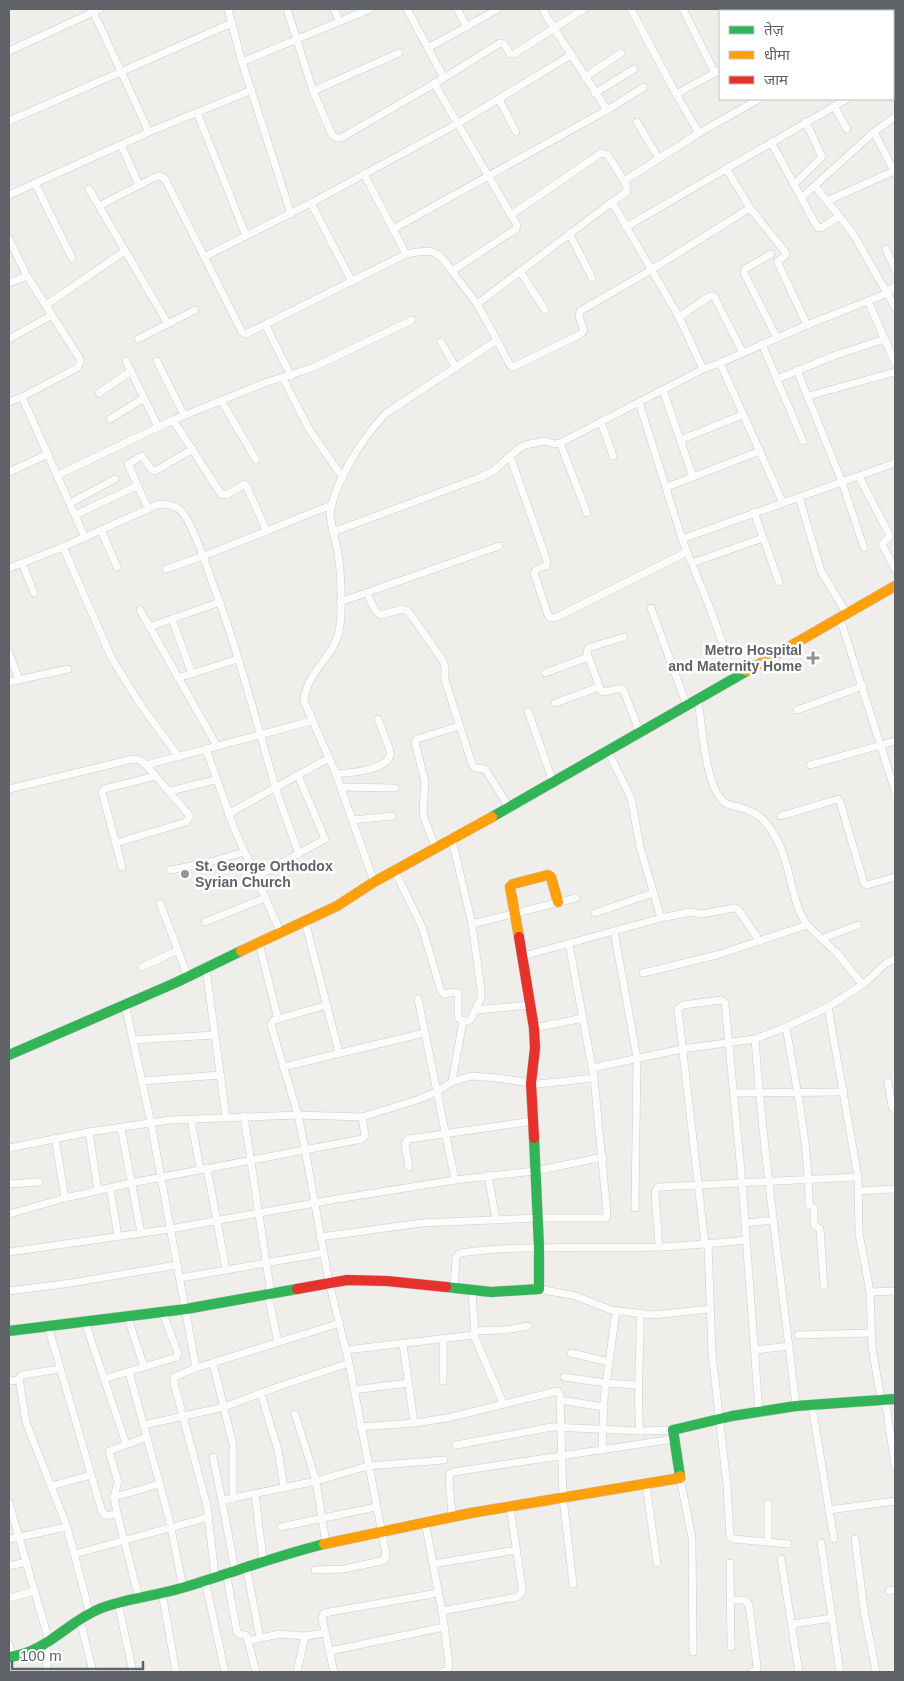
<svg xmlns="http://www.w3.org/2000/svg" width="904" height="1681" font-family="Helvetica,'Noto Sans Devanagari',sans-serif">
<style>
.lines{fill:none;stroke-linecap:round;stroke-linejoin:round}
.street-casing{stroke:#cbcccc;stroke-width:8}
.fast-casing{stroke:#cacacb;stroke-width:11}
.slow-casing{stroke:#cacacb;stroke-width:11}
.jam-casing{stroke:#cacacb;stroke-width:11}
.street{stroke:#fdfcfc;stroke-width:7}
.fast{stroke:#30b455;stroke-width:10}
.slow{stroke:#ff9f0a;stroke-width:10}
.jam{stroke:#e5322d;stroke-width:10}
.poi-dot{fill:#919496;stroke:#fff;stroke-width:2}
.labels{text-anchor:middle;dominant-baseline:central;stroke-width:5;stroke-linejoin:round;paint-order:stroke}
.poi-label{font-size:14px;font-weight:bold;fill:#5f6368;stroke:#fff;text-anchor:end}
</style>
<rect width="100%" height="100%" fill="#efeeea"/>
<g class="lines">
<g class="street-casing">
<g id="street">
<polyline points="92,9 149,132"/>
<polyline points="228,9 242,62 291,214"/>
<polyline points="287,9 313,91 332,135 337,138 341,138 444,78 500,43 504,44 510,54 514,54 584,9"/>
<polyline points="334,9 339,21"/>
<polyline points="407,9 444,78"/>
<polyline points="457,9 467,27"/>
<polyline points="631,9 676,94"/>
<polyline points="683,9 715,73"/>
<polyline points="736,9 737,11"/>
<polyline points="796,9 798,11"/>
<polyline points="841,9 842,11"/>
<polyline points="886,9 888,11"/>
<polyline points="817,11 822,9"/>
<polyline points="893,21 895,26"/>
<polyline points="428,48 498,9"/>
<polyline points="9,51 100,9"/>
<polyline points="242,62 370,9"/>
<polyline points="893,72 895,71"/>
<polyline points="585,77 621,53"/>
<polyline points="313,91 399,53"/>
<polyline points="595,93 634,69"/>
<polyline points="499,99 516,132"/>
<polyline points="834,106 847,129"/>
<polyline points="607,110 644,87"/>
<polyline points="197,112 246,236"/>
<polyline points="9,121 232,23"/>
<polyline points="637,122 659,159"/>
<polyline points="874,132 895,173"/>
<polyline points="699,133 759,99"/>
<polyline points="771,142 816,225 819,228 823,227 839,216"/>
<polyline points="121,145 139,185"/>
<polyline points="726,168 750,208 786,253 785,256 778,261 778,263 807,325"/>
<polyline points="364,174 406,254"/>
<polyline points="35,183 72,258"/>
<polyline points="794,184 822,157 806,122"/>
<polyline points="815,186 852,232 895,307"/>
<polyline points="89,189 168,324"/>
<polyline points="9,195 149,132 252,90"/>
<polyline points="801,198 874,132 895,117"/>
<polyline points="827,201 894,171"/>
<polyline points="612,202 627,192 627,188 624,181 699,133 676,94 720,70"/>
<polyline points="311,203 352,282"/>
<path d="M99 206 157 176H160L165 179 242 332 246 334 406 254C433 249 437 249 452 271L516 229 517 225 434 83"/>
<polyline points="511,215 601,153 608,155 624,181"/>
<polyline points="626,227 847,99"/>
<polyline points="393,229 607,110 548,19 543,9"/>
<polyline points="569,233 592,278"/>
<polyline points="9,239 27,276 80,359 80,363 77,368 22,397 85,538"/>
<polyline points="886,249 895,269"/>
<polyline points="771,254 745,269 744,273 777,338"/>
<polyline points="204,257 311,203 457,124 571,55"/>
<polyline points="520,271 545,310"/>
<polyline points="9,283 27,276"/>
<polyline points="887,291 895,287"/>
<polyline points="868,301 895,363"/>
<polyline points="477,304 612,202 679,317 703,369 720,363 783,503"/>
<polyline points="46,305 125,251"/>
<polyline points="679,317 710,296 714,296 743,353"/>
<polyline points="266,326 291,376"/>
<polyline points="9,339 52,315"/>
<polyline points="138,339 195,310"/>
<polyline points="497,340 510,365 513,367 581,334 584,330 579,317 580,311 651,270 750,208"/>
<polyline points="441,342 456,368"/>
<polyline points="762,344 803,441"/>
<polyline points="126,361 158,427"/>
<polyline points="157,361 184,415"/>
<polyline points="720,363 807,325 888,293"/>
<polyline points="797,370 842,482 864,548"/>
<polyline points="283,378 309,429 343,478"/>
<polyline points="777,379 836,355 885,339"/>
<polyline points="663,390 693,477"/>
<polyline points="99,393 131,371"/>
<polyline points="808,396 895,372"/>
<polyline points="221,400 256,460"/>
<polyline points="9,402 22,397"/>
<polyline points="639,402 682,539 710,608 735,679"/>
<polyline points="110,419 144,398"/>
<polyline points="173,420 221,494 227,495 244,484 247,487 266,530"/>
<polyline points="601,422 613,456"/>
<polyline points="680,440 742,415"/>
<polyline points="560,443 587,513"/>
<polyline points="510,456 547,561 546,566 537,569 534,573 548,615 550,618 557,617 687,552"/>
<polyline points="9,472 48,454"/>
<polyline points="58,475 173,420 267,382 312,368 412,320"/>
<polyline points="859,477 890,536 882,544 895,569"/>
<polyline points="667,487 760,451"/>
<polyline points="799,497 821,571 847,614"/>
<polyline points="70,503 115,479"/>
<polyline points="148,509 128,464 142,456 152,470 155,471 193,449"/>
<polyline points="754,512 779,582"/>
<polyline points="75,515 137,486"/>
<polyline points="101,530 117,567"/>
<polyline points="333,532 481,477 493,471 517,450 525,445 545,441 554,444 560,443 703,369"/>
<polyline points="682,539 895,463"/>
<polyline points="63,547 112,659 140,704 179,757"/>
<polyline points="22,563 34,593"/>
<polyline points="692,563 763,538"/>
<path d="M9 568 63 547 159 504C168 504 177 505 183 513 193 526 205 561 211 579 237 646 255 717 275 786 282 809 291 831 299 854"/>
<path d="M166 569C222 551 276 526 332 505"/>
<polyline points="367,593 375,610 380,615 403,609 409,612 443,661 445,667 445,680 472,764 475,768 485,769 509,807"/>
<polyline points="340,602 499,546"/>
<polyline points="651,608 687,706"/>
<polyline points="140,610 217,746"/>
<polyline points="840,618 895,791"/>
<polyline points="172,619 192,674"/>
<polyline points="149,627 220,602"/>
<path d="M624 637 588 648 587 653 601 691C608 694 616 687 623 689L640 733"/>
<polyline points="9,653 19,680"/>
<polyline points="545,673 588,657"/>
<polyline points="178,678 238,659"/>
<polyline points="9,682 68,669"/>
<path d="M698 700C702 724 705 792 727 804 732 806 740 807 745 809 762 815 768 824 777 840 792 867 790 900 807 925L837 953 862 984"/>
<polyline points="555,703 599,687"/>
<polyline points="797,710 863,686"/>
<polyline points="528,711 553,782"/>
<polyline points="206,749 234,828 281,933"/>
<polyline points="608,751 631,798 640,847 661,918"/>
<polyline points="146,765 312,721"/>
<polyline points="810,765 895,741"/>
<path d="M336 774C349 773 384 771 390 756 392 751 380 726 378 719"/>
<polyline points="341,787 395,788"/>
<polyline points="9,789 133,759 140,760 146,765 190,816 186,822 116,843"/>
<polyline points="170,791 215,780"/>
<polyline points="228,814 329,758"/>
<polyline points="781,816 838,799 840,802 864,883 867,885 895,877"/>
<polyline points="352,820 392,816"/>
<polyline points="452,840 472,924 481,990 481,998 471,1019 468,1021 463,1021 452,1082"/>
<polyline points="436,849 424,818 423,809 425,782 415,742 417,739 459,726"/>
<polyline points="122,867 102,792 104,789 156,776"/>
<polyline points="170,870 203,864 244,852"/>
<polyline points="395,871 422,927 441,991 444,994 455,992 458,993 458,1018 463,1021"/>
<polyline points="256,877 325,839 298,775"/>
<path d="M374 882 336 774 304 701C305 674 334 657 339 631 343 613 341 572 338 554 336 540 331 527 330 513 336 479 362 439 385 414L497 340 477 304 452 271"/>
<polyline points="160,903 188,977"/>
<polyline points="595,913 653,893"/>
<polyline points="305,921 339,1053"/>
<polyline points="205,922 265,898"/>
<polyline points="472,924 576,898"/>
<polyline points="614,931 637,1058 635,1208"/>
<polyline points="821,939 858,925"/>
<polyline points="259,943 278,1019"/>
<polyline points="523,956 661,918 691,912 702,914 734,908 738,909 760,942"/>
<polyline points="142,967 178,950"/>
<polyline points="206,969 226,1117"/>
<polyline points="643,973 717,955 807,925"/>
<polyline points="418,999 455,1180"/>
<polyline points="125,1004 151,1123 196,1368 340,1323"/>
<polyline points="828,1007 858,1177 859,1233 870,1292 872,1347 881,1400"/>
<polyline points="475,1010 531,1005"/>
<path d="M786 1027C796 1085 809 1145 809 1205L814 1208V1225L820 1229 824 1286"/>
<polyline points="534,1028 583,1018"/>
<path d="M755 1039C764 1162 782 1284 796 1406"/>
<polyline points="133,1040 214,1035"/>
<polyline points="283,1067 424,1033"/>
<polyline points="592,1068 682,1049 755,1039 786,1027 828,1007 866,982 886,963 895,959"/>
<polyline points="142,1081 220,1075"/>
<polyline points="888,1082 892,1107 895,1109"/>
<polyline points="734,1093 844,1092"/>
<polyline points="244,1116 271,1294"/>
<polyline points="191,1119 200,1169"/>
<polyline points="121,1128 141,1233"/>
<polyline points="89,1132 98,1191"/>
<polyline points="55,1138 65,1198"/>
<polyline points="9,1148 89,1132 170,1120 298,1115 362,1117 420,1099 436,1092 452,1082 471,1076 497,1078 538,1084 594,1078"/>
<polyline points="409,1167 405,1145 407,1140 409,1139 533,1121"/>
<polyline points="207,1168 226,1270"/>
<polyline points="488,1175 496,1220"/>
<polyline points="9,1184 39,1182"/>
<polyline points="110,1188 118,1236"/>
<polyline points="858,1191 895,1189"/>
<polyline points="9,1214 65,1198 131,1183 362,1139 365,1136 362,1117"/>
<polyline points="745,1223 773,1220"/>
<polyline points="320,1237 422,1223 538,1218 606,1218 607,1213 594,1078 569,944"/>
<polyline points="705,1244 678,1009 683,1005 721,1000 725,1003 742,1182 759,1412"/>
<polyline points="708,1244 712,1353 727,1486 730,1537 734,1539 788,1544"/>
<polyline points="659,1247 655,1193 657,1188 659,1187 858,1177"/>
<polyline points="9,1252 170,1229 337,1199 455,1180 535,1171 603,1157"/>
<polyline points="180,1278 323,1253"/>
<path d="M454 1288 456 1258 460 1253C525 1244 592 1249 658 1247 688 1246 717 1243 746 1240"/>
<polyline points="539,1289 576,1296 611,1310 653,1315 710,1309"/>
<polyline points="472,1290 475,1338 503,1403"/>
<polyline points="9,1291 71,1283 177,1265"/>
<polyline points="870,1292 895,1291"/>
<polyline points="268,1295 278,1342"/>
<polyline points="127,1315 144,1367"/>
<polyline points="85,1322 126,1444"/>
<polyline points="48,1326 102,1512 107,1516 117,1513 139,1598"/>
<polyline points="474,1331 505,1330 528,1326"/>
<polyline points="798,1335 871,1333"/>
<polyline points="443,1339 443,1381"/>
<polyline points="403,1344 414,1423"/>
<polyline points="346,1350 474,1335"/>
<polyline points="755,1350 789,1346"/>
<polyline points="571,1353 609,1362"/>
<polyline points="213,1363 233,1445 233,1498 222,1501 235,1570"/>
<polyline points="196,1368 174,1377 174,1383 207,1506 215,1576"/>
<polyline points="60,1369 22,1375 19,1378 26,1422 67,1527"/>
<polyline points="129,1372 169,1518 183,1588"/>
<polyline points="564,1377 606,1383 638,1385"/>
<polyline points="104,1379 177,1357 178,1353 162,1311"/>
<polyline points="9,1381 20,1380"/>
<polyline points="354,1390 408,1383"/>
<polyline points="261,1394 278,1450 284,1488"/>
<polyline points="885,1399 895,1465"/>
<polyline points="560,1400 604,1407"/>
<polyline points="812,1405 829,1510 895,1501"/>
<polyline points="295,1414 316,1481 326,1543"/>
<polyline points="144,1425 224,1407 280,1386 349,1363"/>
<polyline points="360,1427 414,1423 447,1418 558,1391 560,1396 563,1498 573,1584"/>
<path d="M640 1431C636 1392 641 1353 640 1313"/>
<polyline points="456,1445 552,1427 640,1431 673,1430"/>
<polyline points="602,1450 604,1399 616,1311"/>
<polyline points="213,1457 222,1501"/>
<polyline points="680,1478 692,1538 693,1652"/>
<polyline points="646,1484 657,1563"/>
<polyline points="51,1486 91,1475"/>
<polyline points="255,1494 263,1560"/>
<polyline points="114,1497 160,1484"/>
<polyline points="233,1498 316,1481 368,1466 444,1460"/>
<polyline points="9,1503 49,1641"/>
<polyline points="768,1503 768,1542"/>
<polyline points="829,1510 834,1539"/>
<polyline points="117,1513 114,1497 118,1482 109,1451 147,1437"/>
<polyline points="452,1516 449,1479 450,1474 453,1472 674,1439"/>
<polyline points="425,1522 442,1611 449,1663 448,1670 443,1672"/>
<polyline points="281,1527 376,1507"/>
<polyline points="9,1539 67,1527 90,1614"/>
<polyline points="855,1539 864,1610 876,1672"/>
<polyline points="821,1543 840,1672"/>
<polyline points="75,1554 209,1517"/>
<polyline points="781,1559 799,1672"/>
<polyline points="730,1563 731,1647"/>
<polyline points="433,1564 517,1550"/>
<polyline points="9,1566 26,1562"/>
<polyline points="246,1566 260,1638"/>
<polyline points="315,1570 344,1569 381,1561 385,1559 386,1554 349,1363 329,1282 305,1149 298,1115 271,1025 273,1021 278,1019 327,1005"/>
<polyline points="226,1572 237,1632 239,1634 245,1635 247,1637 256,1672"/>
<polyline points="205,1580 225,1672"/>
<polyline points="889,1591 895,1590"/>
<polyline points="162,1593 176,1672"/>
<polyline points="9,1598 35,1591"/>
<polyline points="730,1600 745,1600 749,1605 757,1666 756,1671 752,1672"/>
<polyline points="118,1603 133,1672"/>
<polyline points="442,1611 517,1597 522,1592 522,1587 510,1507"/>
<polyline points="80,1620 93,1672"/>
<polyline points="792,1624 832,1618"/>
<polyline points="248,1641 279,1634 305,1636 325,1633"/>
<polyline points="46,1643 47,1672"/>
<polyline points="9,1644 12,1656"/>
<polyline points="330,1651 444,1627"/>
<polyline points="297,1672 305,1636"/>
<polyline points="334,1672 322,1618 324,1613 438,1593"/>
</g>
</g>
<g class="fast-casing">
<g id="fast">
<polyline points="492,817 747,671"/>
<polyline points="9,1055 175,983 241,951"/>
<polyline points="446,1287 491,1292 539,1289 539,1247 534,1138"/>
<polyline points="9,1331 186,1309 297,1289"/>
<polyline points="680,1476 673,1430 732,1416 796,1406 895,1399"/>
<path d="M9 1657C47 1652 66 1623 99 1609 127 1598 157 1596 185 1587 231 1573 276 1556 324 1544"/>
</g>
</g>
<g class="slow-casing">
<g id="slow">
<polyline points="747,671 895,586"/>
<polyline points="519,937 510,887 513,884 548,875 551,877 558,902"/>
<polyline points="241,951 337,906 374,882 492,817"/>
<polyline points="324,1544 471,1513 680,1478 680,1476"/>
</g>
</g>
<g class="jam-casing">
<g id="jam">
<polyline points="519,937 534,1028 535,1048 531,1083 534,1138"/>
<polyline points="297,1289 347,1280 387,1281 446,1287"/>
</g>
</g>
<use href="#street" class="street"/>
<use href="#fast" class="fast"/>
<use href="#slow" class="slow"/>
<use href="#jam" class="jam"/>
</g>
<g class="poi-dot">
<path d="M810.5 650.5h5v5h5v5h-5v5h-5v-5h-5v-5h5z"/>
<circle cx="185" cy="874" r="5"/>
</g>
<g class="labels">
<g class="poi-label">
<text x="802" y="650">Metro Hospital<tspan x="802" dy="16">and Maternity Home</tspan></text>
<text x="195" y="866" text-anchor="start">St. George Orthodox<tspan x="195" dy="16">Syrian Church</tspan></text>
</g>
</g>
<rect width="904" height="1681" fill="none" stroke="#5f6368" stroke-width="20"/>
<rect x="719" y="10" width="175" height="90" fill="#ffffff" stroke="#bfc1c3"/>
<rect x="729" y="26" width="25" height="8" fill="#30b455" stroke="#bfc1c3"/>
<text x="764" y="35" font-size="15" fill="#5f6368">तेज़</text>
<rect x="729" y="51" width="25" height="8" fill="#ff9f0a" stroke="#bfc1c3"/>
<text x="764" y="60" font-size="15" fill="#5f6368">धीमा</text>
<rect x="729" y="76" width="25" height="8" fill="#e5322d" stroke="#bfc1c3"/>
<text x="764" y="85" font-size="15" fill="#5f6368">जाम</text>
<path d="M12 1661v8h131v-8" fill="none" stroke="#5f6368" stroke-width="2.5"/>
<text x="20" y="1661" font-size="15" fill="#5f6368" stroke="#ffffff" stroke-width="4" paint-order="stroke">100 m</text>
</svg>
